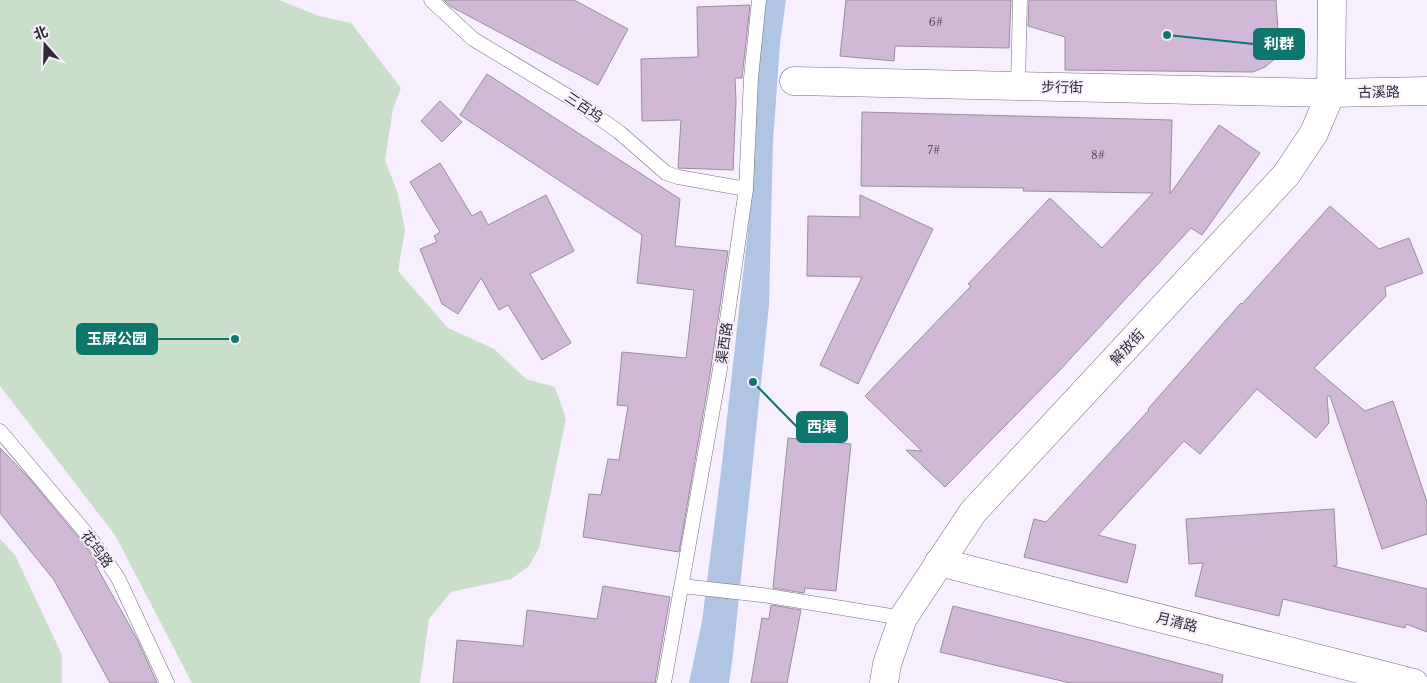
<svg xmlns="http://www.w3.org/2000/svg" width="1427" height="683" font-family="'Libre Baskerville','Noto Sans SC',serif">
<style>
.green{fill:#c9dfc9}
.water{fill:#b0c5e4}
.building{fill:#d1b8d6;stroke:#998d9c}
.lines{fill:none;stroke-linecap:round;stroke-linejoin:round}
.lane-casing{stroke:#756c7c;stroke-width:15}
.street-casing{stroke:#756c7c;stroke-width:29}
.secondary-casing{stroke:#756c7c;stroke-width:29}
.lane{stroke:#fff;stroke-width:14}
.street{stroke:#fff;stroke-width:28}
.secondary{stroke:#fff;stroke-width:28}
.labels{text-anchor:middle;dominant-baseline:central;stroke-width:4;stroke-linejoin:round;paint-order:stroke}
.number-label{font-size:11px;fill:#584e5b}
.street-label{font-size:14px;fill:#2f2b32;stroke:#f8effe}
.leader{fill:none;stroke:#0f766e;stroke-width:2}
.callout-dot{fill:#0f766e;stroke:#f8effe;stroke-width:2}
.callout{fill:#0f766e;stroke:#0f766e;stroke-width:2}
.callout-label{font-size:15px;text-anchor:middle;font-weight:bold;fill:#fff}
</style>
<rect width="100%" height="100%" fill="#f8effe"/>
<g class="green">
<polygon points="0,0 279,0 319,16 351,23 401,88 393,109 385,160 398,194 405,230 398,271 448,328 494,349 526,379 555,387 566,419 539,548 529,566 511,579 451,592 429,619 420,683 192,683 115,535 0,386"/>
<polygon points="0,539 15,555 62,655 62,683 0,683"/>
</g>
<polygon class="water" points="763,0 786,0 780,43 773,142 769,305 733,655 729,683 689,683 702,621 721,472 749,221 753,135"/>
<g class="building">
<polygon points="444,0 574,0 628,29 598,85 450,6"/>
<polygon points="846,0 1011,0 1009,48 895,46 894,61 840,56"/>
<polygon points="1029,0 1276,0 1278,32 1276,58 1265,67 1253,72 1065,70 1065,37 1028,26"/>
<polygon points="750,5 742,78 735,78 736,101 733,170 678,168 681,120 642,121 641,59 698,57 697,7"/>
<polygon points="487,74 680,199 675,246 728,251 710,374 679,552 583,537 589,494 601,495 608,459 619,460 628,406 617,405 622,352 686,358 694,290 637,283 642,235 460,115"/>
<polygon points="440,101 462,122 442,142 421,121"/>
<polygon points="862,112 1172,120 1170,194 1219,125 1260,153 1202,235 1191,228 1059,371 945,487 906,450 922,451 865,396 971,286 968,284 1050,198 1102,248 1153,193 1023,191 1024,188 861,186"/>
<polygon points="440,163 472,216 481,211 488,225 546,195 574,251 530,274 571,343 542,360 508,305 499,310 481,278 458,314 442,304 420,249 437,242 434,236 440,232 410,182"/>
<polygon points="860,195 933,229 858,384 820,365 862,277 807,276 808,216 860,217"/>
<polygon points="1330,206 1379,249 1409,238 1423,273 1385,287 1386,296 1314,368 1365,411 1393,401 1427,502 1427,534 1382,549 1330,396 1327,396 1329,423 1316,438 1257,389 1200,454 1184,441 1098,535 1136,545 1127,583 1024,557 1034,519 1046,522 1149,410 1148,409 1241,303 1242,304"/>
<polygon points="788,438 851,444 836,591 805,588 804,593 773,588"/>
<polygon points="0,448 28,477 84,544 97,563 95,564 137,639 157,683 110,683 54,580 0,513"/>
<polygon points="1334,509 1337,565 1333,566 1427,589 1427,632 1406,624 1405,628 1283,599 1279,616 1195,596 1203,563 1189,564 1186,519"/>
<polygon points="603,586 670,597 655,683 453,683 457,640 523,646 527,610 597,619"/>
<polygon points="771,605 801,610 787,683 751,683 762,618 769,619"/>
<polygon points="953,606 1094,641 1223,675 1222,683 1070,683 940,652"/>
</g>
<g class="lines">
<g class="lane-casing">
<g id="lane">
<polyline points="431,0 473,39 571,98 619,132 666,173 678,177 746,189"/>
<polyline points="1018,86 1020,0"/>
<polyline points="0,431 91,539 118,578 167,683"/>
<polyline points="682,586 762,595 903,618"/>
<polyline points="664,683 719,375 746,189 751,78 759,0"/>
</g>
</g>
<g class="street-casing">
<g id="street">
<polyline points="794,81 1331,93"/>
<polyline points="939,562 1414,683"/>
</g>
</g>
<g class="secondary-casing">
<g id="secondary">
<polyline points="1331,93 1427,91"/>
<polyline points="884,683 887,664 903,618 973,512 1286,175 1314,133 1331,93 1332,0"/>
</g>
</g>
<use href="#lane" class="lane"/>
<use href="#street" class="street"/>
<use href="#secondary" class="secondary"/>
</g>
<g class="labels">
<g class="number-label">
<text x="936" y="22">6#</text>
<text x="934" y="150">7#</text>
<text x="1098" y="155">8#</text>
</g>
<g class="street-label">
<text transform="translate(1062 87) rotate(1)">步行街</text>
<text transform="translate(1379 92) rotate(-1)">古溪路</text>
<text transform="translate(584 107) rotate(34)">三百坞</text>
<text transform="translate(724 343) rotate(-82)">渠西路</text>
<text transform="translate(1127 347) rotate(-47)">解放街</text>
<text transform="translate(97 549) rotate(53)">花坞路</text>
<text transform="translate(1177 622) rotate(14)">月清路</text>
</g>
</g>
<path class="leader" d="M1167 35L1254 44M235 339L157 339M753 382L797 427"/>
<g class="callout-dot">
<circle cx="1167" cy="35" r="5"/>
<circle cx="235" cy="339" r="5"/>
<circle cx="753" cy="382" r="5"/>
</g>
<g class="callout">
<rect x="1254" y="29" width="50" height="30" rx="5"/>
<rect x="77" y="324" width="80" height="30" rx="5"/>
<rect x="797" y="412" width="50" height="30" rx="5"/>
</g>
<g class="callout-label">
<text x="1279" y="49">利群</text>
<text x="117" y="344">玉屏公园</text>
<text x="822" y="432">西渠</text>
</g>
<g transform="translate(45 45) rotate(340)" stroke="#f8effe" stroke-width="4" paint-order="stroke">
<path d="M0-4L9 19L0 12L-9 19Z" fill="#2f2b32"/>
<text y="-8" font-size="14" font-weight="bold" text-anchor="middle" fill="#2f2b32">北</text>
</g>
</svg>
